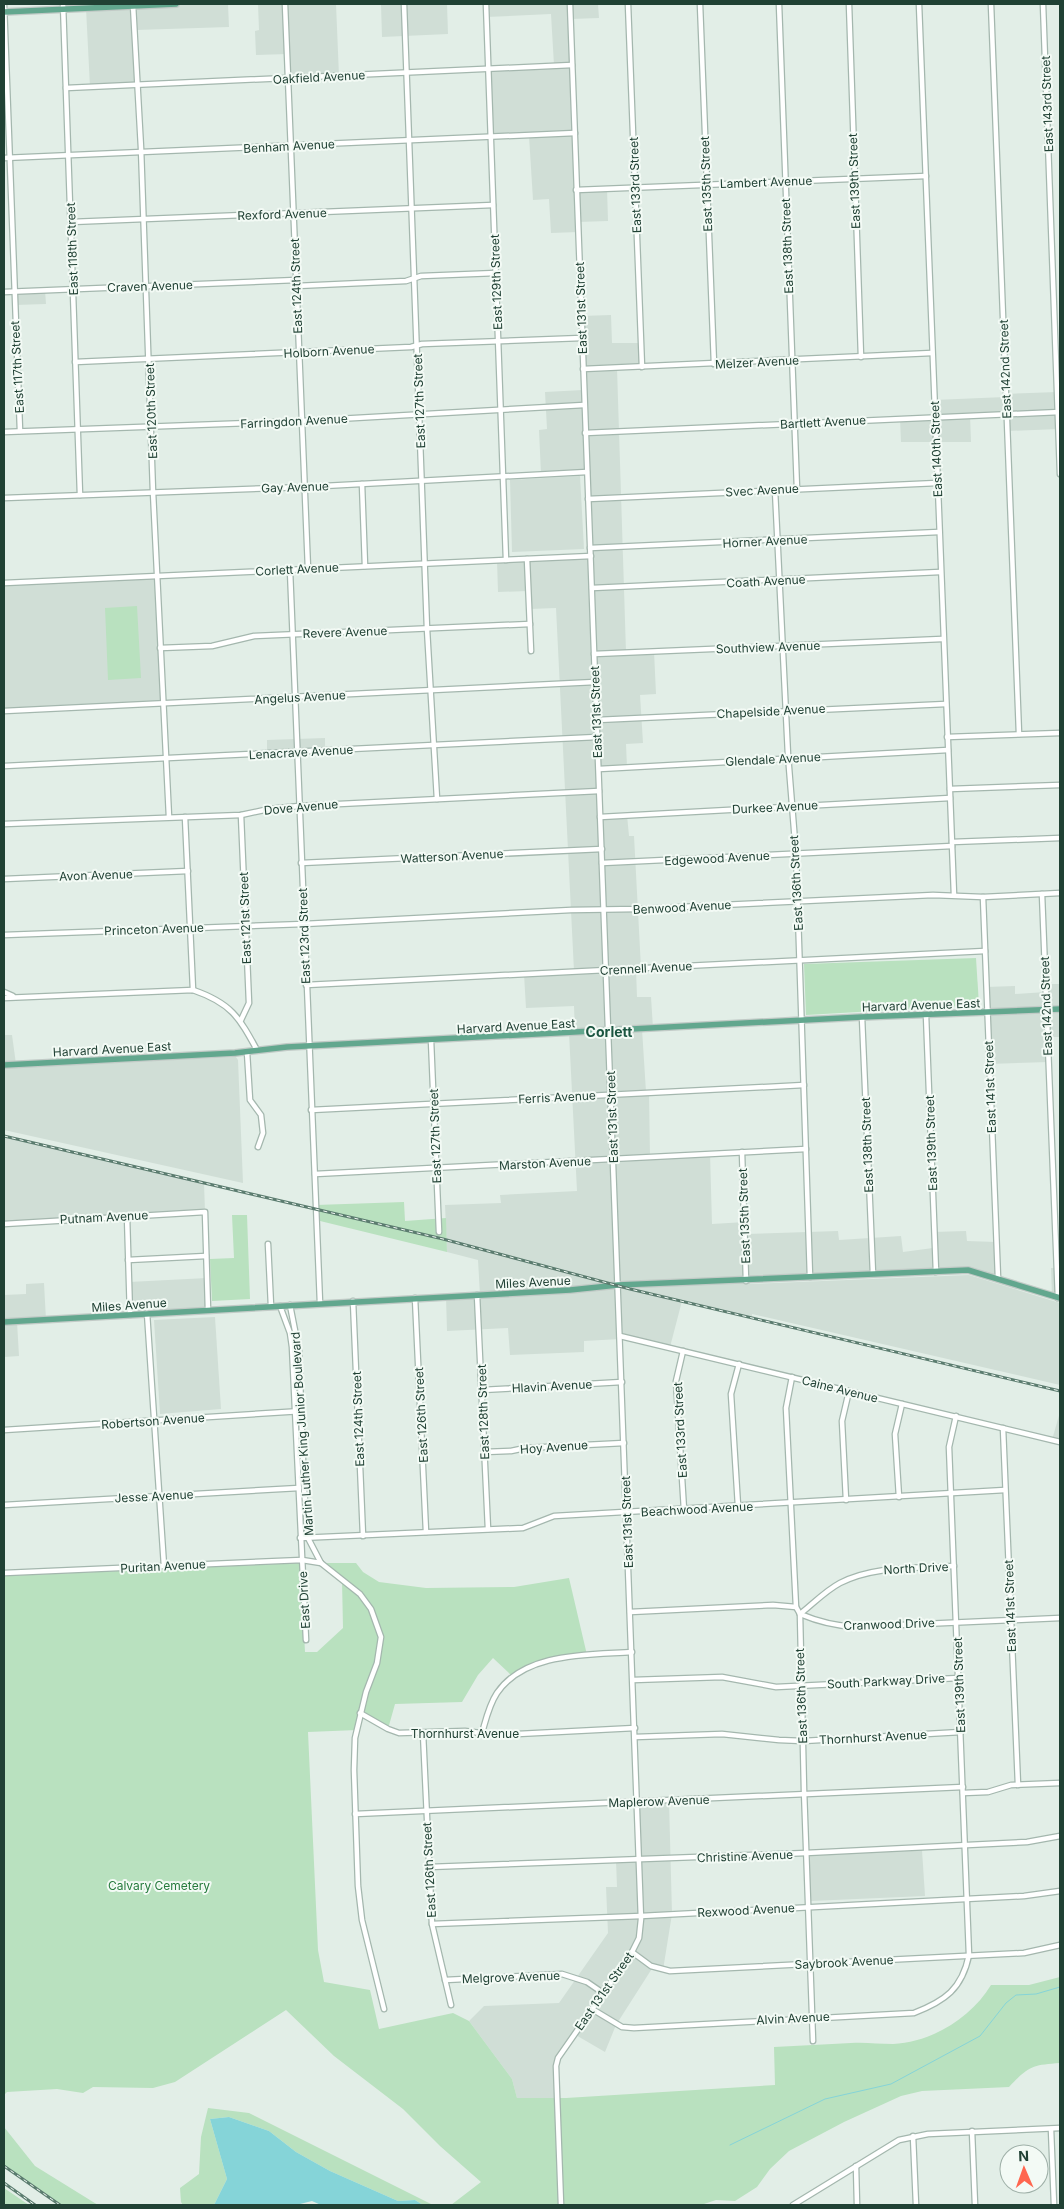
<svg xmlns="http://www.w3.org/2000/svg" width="1064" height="2209" font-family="Inter,sans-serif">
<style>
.built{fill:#d0ded6}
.green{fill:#b9e1bf}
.water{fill:#85d4d8}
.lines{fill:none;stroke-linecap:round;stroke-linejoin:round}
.stream{stroke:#85d4d8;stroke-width:1}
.minor-casing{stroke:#a4b7ae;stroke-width:7}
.major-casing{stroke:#c1cac6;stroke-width:8}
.minor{stroke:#fff;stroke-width:4.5}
.major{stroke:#62a78e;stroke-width:5.5}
.rail-casing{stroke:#5b7c6f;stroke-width:3}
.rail{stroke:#f3faf5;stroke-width:1;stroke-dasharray:4;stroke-linecap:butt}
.labels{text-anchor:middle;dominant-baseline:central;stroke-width:4;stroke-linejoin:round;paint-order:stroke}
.street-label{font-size:12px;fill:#204134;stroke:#f3faf5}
.park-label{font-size:12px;fill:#267b3d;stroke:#f3faf5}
.neighbourhood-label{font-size:14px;font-weight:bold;fill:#1a5540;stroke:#f3faf5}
</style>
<rect width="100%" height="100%" fill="#e2eee7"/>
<g class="built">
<polygon points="112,4 228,4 229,27 136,30 138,84 90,87 86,8 112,6"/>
<polygon points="258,4 336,4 339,76 288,78 288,54 256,55 255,31 259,30"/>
<polygon points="381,4 447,4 448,34 382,37"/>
<polygon points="486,4 598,4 599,18 571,19 576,189 607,188 608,221 578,222 578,232 551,233 549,199 533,200 529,136 490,137 488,69 554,65 551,14 486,17"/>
<polygon points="45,290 46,304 15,305 14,291"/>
<polygon points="611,315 612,343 641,343 642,367 617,368 626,652 654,651 656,694 640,695 643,743 626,744 627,767 599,769 600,816 627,815 629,836 634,836 641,968 636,969 637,997 651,997 653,1028 642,1029 646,1092 649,1092 650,1157 710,1153 712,1224 745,1222 745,1234 838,1231 839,1240 901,1236 903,1252 933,1248 933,1232 966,1231 967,1241 996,1242 998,1278 967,1270 750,1281 750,1284 969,1275 1060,1303 1060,1385 752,1314 752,1318 682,1301 670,1347 621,1336 620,1339 584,1341 584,1352 510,1355 508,1328 447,1331 446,1297 480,1295 478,1260 447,1252 445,1205 501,1203 500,1195 577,1191 569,1033 575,1032 574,1006 526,1008 524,974 574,971 556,608 530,609 528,591 498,592 497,560 590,555 587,472 541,474 539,430 547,429 545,392 583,390 581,316"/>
<polygon points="1057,392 1057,395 1060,395 1059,429 1007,431 1006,414 970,415 971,442 901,442 900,418 934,416 934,400 1005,397 1006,394"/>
<polygon points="580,476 584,549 512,552 510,480"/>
<polygon points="158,576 163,704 4,711 4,583"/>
<polygon points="325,738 325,751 267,754 267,740"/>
<polygon points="1046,984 1060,984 1060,1037 1048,1037 1049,1062 989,1064 986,987 1015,986 1015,994 1046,992"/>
<polygon points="4,1035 12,1035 16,1064 4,1065"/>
<polygon points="236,1057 238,1060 243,1183 4,1130 4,1068"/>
<polygon points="4,1136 204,1183 205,1212 4,1224"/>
<polygon points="1051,1268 1060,1268 1060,1298 1052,1296"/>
<polygon points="207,1278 208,1310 130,1315 129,1282"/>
<polygon points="44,1283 46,1320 17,1322 19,1356 4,1357 4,1295 26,1294 26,1284"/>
<polygon points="215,1317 221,1409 160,1414 154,1320"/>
<polygon points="1060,1412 1060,1442 1052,1440"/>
<polygon points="669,1801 672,1914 663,1970 653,1967 616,2025 605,2052 574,2034 558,2058 557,2098 517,2098 512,2079 469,2021 484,2006 559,2003 608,1933 606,1887 617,1887 616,1860 639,1859 637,1802"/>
<polygon points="922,1850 925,1896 811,1901 809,1855"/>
</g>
<g class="green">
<polygon points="137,606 141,678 108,680 105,608"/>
<polygon points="976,958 979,1005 806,1015 804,964"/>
<polygon points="404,1202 405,1221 446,1218 447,1252 316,1220 316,1205"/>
<polygon points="232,1215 247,1215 250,1299 212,1301 210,1259 234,1258"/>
<path d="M300 1563 305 1652H317L343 1628 342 1580 321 1563H356L363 1572 379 1582 426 1588 514 1587 569 1578 587 1655 545 1662 512 1676 493 1658 478 1675 462 1702 395 1704 388 1729 361 1714 357 1730 308 1732 318 1950 324 1982 370 1990 379 2029 453 2013 469 2021 512 2079 517 2098H566L775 2085 774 2047C800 2046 826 2044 851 2043 865 2042 879 2044 893 2044 932 2042 971 2018 991 1985H1029L1060 1977V2063C1032 2065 1029 2066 1009 2087L922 2091 901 2096 844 2122 789 2151 770 2169 757 2187 735 2201 716 2200 701 2205H451L481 2182 440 2146 403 2109 334 2056 286 2010 175 2082 153 2088 93 2087 83 2093 57 2089 7 2092 4 2095V1576Z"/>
<polygon points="208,2108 249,2113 433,2205 423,2205 415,2200 398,2201 330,2171 296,2152 269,2131 229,2117 210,2119 227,2179 214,2205 183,2205 181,2202 180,2188 199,2174 201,2137"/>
<polygon points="4,2127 35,2166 98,2205 60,2205 4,2166"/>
<polygon points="4,2188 29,2205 4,2205"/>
</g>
<polygon class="water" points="229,2117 269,2131 296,2152 330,2171 398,2201 415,2200 423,2205 321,2205 312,2201 296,2205 214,2205 227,2179 210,2119"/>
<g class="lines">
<polyline class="stream" points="730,2145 825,2099 891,2084 980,2036 1006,2003 1016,1995 1036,1994 1060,1987"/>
<g class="minor-casing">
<g id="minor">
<polyline points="4,4 20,431"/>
<polyline points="63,4 80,495"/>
<polyline points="285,4 308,569"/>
<polyline points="404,4 427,629 437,799"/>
<polyline points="486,4 506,560"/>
<polyline points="628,4 642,367"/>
<polyline points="700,4 714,364"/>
<polyline points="779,4 797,489"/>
<polyline points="849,4 861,357"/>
<polyline points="919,4 954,895"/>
<polyline points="991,4 1019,734"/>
<polyline points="1043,4 1060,474"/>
<polyline points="133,5 141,148 153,492 169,817"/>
<polyline points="66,88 572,65"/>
<polyline points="4,158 575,133"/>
<polyline points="576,190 926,176"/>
<polyline points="71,222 493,205"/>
<polyline points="296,286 406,281 421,276 496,273"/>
<polyline points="4,292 296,280"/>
<polyline points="75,362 411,347 422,344 582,338"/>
<polyline points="583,369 932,353"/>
<polyline points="4,432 302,421 584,405"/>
<polyline points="585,433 1060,412"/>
<polyline points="362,484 365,566"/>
<polyline points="775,490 788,755 796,854 810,1277"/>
<polyline points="4,498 305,487 587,472"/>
<polyline points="588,499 937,483"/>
<polyline points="590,548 939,532"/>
<polyline points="527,559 531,651"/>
<polyline points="290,570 320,1303"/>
<polyline points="4,583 591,556"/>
<polyline points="592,588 940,572"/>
<polyline points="160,648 212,646 254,636 530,624"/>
<polyline points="594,654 942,639"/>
<polyline points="4,711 595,682"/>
<polyline points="597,720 946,704"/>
<polyline points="947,737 1060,733"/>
<polyline points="4,766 597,737"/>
<polyline points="599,769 948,750"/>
<polyline points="950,789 1060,785"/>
<polyline points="185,817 193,990"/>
<polyline points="600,817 950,798"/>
<polyline points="4,824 241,815 269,809 299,806 599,791"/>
<polyline points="952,842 1060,838"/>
<polyline points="301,863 602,849"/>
<polyline points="602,863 952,846"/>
<polyline points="4,879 188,871"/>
<polyline points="1042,894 1058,1298"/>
<polyline points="983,897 998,1278"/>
<polyline points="4,935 304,924 571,910 638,909 933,895 983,897 1060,893"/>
<polyline points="306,985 985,951"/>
<polyline points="4,992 13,996"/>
<path d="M4 998 193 990C231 1003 239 1017 257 1050"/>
<polyline points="926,1015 936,1272"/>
<polyline points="862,1017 873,1274"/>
<polyline points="241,1020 249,1003 241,815"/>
<polyline points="431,1040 439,1232"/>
<polyline points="247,1052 250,1100 261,1115 263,1133 258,1147"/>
<polyline points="311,1110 804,1085"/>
<polyline points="742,1152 746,1281"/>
<polyline points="315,1174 806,1149"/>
<polyline points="127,1216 130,1315"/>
<polyline points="4,1224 205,1212 208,1310"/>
<polyline points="268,1244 271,1306"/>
<polyline points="128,1260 206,1256"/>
<polyline points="477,1295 488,1529"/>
<polyline points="415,1298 426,1532"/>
<polyline points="353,1301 363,1536"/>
<polyline points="290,1305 299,1351 304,1488 308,1538 321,1563 360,1594 371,1609 381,1637 377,1663 366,1692 355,1738 354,1770 358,1886 362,1920 384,2009"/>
<polyline points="280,1306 290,1333 292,1347 306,1640"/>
<polyline points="147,1313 164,1566"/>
<polyline points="620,1336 1060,1442"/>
<polyline points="683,1351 676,1381 684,1510"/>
<polyline points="792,1377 786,1408 796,1607 800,1614 804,1790 813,2041"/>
<polyline points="482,1390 622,1382"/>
<polyline points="1003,1428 1018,1785"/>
<polyline points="4,1430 302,1411"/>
<polyline points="484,1452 511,1451 525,1448 624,1443"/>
<polyline points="899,1497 895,1434 902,1404"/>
<polyline points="846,1500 842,1421 849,1391"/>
<polyline points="4,1505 299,1488"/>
<polyline points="738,1506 731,1394 739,1364"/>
<polyline points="300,1538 523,1528 554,1516 1005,1490"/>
<polyline points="4,1573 302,1560 321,1563"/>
<polyline points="630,1612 773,1605 796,1607"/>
<path d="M800 1614C819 1622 836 1626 856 1627L1060 1618"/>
<path d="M800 1614C813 1604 825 1591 840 1583 875 1565 916 1569 954 1566"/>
<polyline points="633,1680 722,1677 776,1687 959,1678"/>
<polyline points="360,1713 388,1729 399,1733 465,1731 496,1735 635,1728"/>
<polyline points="423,1733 432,1924 451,2005"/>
<path d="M482 1733C486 1719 489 1705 497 1693 525 1652 588 1655 632 1652"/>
<polyline points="635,1737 722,1734 779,1740 803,1741 961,1732"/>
<polyline points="963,1793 988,1792 1011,1785 1060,1783"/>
<polyline points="355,1814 963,1787"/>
<polyline points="429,1867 806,1853 1027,1842 1060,1836"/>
<polyline points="432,1924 641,1916 1024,1896 1060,1891"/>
<polyline points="632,1952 651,1966 670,1971 1024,1953 1060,1945"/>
<polyline points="445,1980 562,1974 587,1982 603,1993"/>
<path d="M592 2009 622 2027 634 2028 914 2013C945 2001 962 1989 969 1955L949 1447 956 1416"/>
<polyline points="1051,2129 1054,2205"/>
<polyline points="972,2131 975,2205"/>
<polyline points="913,2136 916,2205"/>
<polyline points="856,2166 857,2205"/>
<polyline points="561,2205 556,2066 558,2058 632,1952 639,1938 641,1919 570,4"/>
<polyline points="793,2205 899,2140 928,2134 1060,2128"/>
</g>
</g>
<g class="major-casing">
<g id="major">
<polyline points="4,12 176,4"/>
<polyline points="4,1065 235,1053 287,1047 862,1017 1060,1009"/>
<polyline points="4,1322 570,1290 618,1285 968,1270 1060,1298"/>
</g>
</g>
<use href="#minor" class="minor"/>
<use href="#major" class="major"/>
<g class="rail-casing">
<g id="rail">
<polyline points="4,1136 443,1239 630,1289 1060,1391"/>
<polyline points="4,2166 60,2205"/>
<polyline points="4,2183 35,2205"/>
</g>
</g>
<use href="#rail" class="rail"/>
</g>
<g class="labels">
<g class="street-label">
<text transform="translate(319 77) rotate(-3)">Oakfield Avenue</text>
<text transform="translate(1047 104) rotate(-92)">East 143rd Street</text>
<text transform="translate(289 146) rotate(-3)">Benham Avenue</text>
<text transform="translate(854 181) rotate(-92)">East 139th Street</text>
<text transform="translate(766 182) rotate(-2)">Lambert Avenue</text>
<text transform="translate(706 184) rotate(-92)">East 135th Street</text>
<text transform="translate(635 185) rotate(-92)">East 133rd Street</text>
<text transform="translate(282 214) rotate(-2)">Rexford Avenue</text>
<text transform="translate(787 246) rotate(-92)">East 138th Street</text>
<text transform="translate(72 249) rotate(-92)">East 118th Street</text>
<text transform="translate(496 282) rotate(-92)">East 129th Street</text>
<text transform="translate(150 286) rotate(-2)">Craven Avenue</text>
<text transform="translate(296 286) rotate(-92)">East 124th Street</text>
<text transform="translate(581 308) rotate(-92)">East 131st Street</text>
<text transform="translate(329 351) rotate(-3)">Holborn Avenue</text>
<text transform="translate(757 362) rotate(-3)">Melzer Avenue</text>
<text transform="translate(17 367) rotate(-93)">East 117th Street</text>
<text transform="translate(1005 369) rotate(-92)">East 142nd Street</text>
<text transform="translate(419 401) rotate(-92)">East 127th Street</text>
<text transform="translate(151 411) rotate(-92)">East 120th Street</text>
<text transform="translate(294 421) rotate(-3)">Farringdon Avenue</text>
<text transform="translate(823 422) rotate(-3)">Bartlett Avenue</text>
<text transform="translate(936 449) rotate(-92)">East 140th Street</text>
<text transform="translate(295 487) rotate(-2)">Gay Avenue</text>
<text transform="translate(762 490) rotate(-3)">Svec Avenue</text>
<text transform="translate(765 541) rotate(-3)">Horner Avenue</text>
<text transform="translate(297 569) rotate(-3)">Corlett Avenue</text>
<text transform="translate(766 581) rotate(-3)">Coath Avenue</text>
<text transform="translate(345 632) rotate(-2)">Revere Avenue</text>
<text transform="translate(768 647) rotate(-2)">Southview Avenue</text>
<text transform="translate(300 697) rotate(-3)">Angelus Avenue</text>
<text transform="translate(771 711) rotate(-3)">Chapelside Avenue</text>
<text transform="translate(596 712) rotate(-92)">East 131st Street</text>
<text transform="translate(301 752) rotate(-3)">Lenacrave Avenue</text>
<text transform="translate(773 759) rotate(-3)">Glendale Avenue</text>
<text transform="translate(301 807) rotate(-5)">Dove Avenue</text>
<text transform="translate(775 807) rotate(-3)">Durkee Avenue</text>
<text transform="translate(452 856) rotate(-3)">Watterson Avenue</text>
<text transform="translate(717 858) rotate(-3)">Edgewood Avenue</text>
<text transform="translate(96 875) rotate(-2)">Avon Avenue</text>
<text transform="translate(796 883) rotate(-93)">East 136th Street</text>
<text transform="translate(682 907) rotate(-3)">Benwood Avenue</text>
<text transform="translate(245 918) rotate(-92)">East 121st Street</text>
<text transform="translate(154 929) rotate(-2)">Princeton Avenue</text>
<text transform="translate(304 936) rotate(-92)">East 123rd Street</text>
<text transform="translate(646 968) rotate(-3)">Crennell Avenue</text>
<text transform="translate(921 1005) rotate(-2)">Harvard Avenue East</text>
<text transform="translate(1046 1006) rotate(-92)">East 142nd Street</text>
<text transform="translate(516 1026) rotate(-3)">Harvard Avenue East</text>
<text transform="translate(112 1049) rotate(-3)">Harvard Avenue East</text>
<text transform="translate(990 1087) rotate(-92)">East 141st Street</text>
<text transform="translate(557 1097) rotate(-3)">Ferris Avenue</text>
<text transform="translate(612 1117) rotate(-92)">East 131st Street</text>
<text transform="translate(435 1136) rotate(-92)">East 127th Street</text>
<text transform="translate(931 1143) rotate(-92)">East 139th Street</text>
<text transform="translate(867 1145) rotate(-92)">East 138th Street</text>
<text transform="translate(545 1163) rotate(-3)">Marston Avenue</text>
<text transform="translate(744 1216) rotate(-92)">East 135th Street</text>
<text transform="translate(104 1217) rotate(-3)">Putnam Avenue</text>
<text transform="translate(533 1282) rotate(-3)">Miles Avenue</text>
<text transform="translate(129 1305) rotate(-4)">Miles Avenue</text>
<text transform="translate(552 1386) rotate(-3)">Hlavin Avenue</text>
<text transform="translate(840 1389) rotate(14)">Caine Avenue</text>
<text transform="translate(483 1412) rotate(-92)">East 128th Street</text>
<text transform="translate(421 1415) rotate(-93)">East 126th Street</text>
<text transform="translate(358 1419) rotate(-92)">East 124th Street</text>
<text transform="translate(153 1421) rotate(-4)">Robertson Avenue</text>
<text transform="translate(680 1430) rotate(-93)">East 133rd Street</text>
<text transform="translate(302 1434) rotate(-94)">Martin Luther King Junior Boulevard</text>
<text transform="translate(554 1447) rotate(-4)">Hoy Avenue</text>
<text transform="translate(154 1496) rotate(-3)">Jesse Avenue</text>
<text transform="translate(697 1509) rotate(-3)">Beachwood Avenue</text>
<text transform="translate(627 1522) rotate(-92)">East 131st Street</text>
<text transform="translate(163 1566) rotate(-3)">Puritan Avenue</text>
<text transform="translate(916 1568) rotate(-3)">North Drive</text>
<text transform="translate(304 1600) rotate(-93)">East Drive</text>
<text transform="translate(1010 1606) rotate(-92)">East 141st Street</text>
<text transform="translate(889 1624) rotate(-2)">Cranwood Drive</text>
<text transform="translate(886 1681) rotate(-3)">South Parkway Drive</text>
<text transform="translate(959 1685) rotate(-92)">East 139th Street</text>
<text transform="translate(801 1696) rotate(-92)">East 136th Street</text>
<text x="465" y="1733">Thornhurst Avenue</text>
<text transform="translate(873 1737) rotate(-3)">Thornhurst Avenue</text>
<text transform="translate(659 1801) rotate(-2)">Maplerow Avenue</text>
<text transform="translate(745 1856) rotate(-2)">Christine Avenue</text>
<text transform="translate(429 1870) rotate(-93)">East 126th Street</text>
<text transform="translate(746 1910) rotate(-3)">Rexwood Avenue</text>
<text transform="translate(844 1962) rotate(-3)">Saybrook Avenue</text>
<text transform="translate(511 1977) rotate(-2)">Melgrove Avenue</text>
<text transform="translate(604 1991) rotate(-55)">East 131st Street</text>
<text transform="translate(793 2018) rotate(-3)">Alvin Avenue</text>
</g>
<g class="park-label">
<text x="159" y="1885">Calvary Cemetery</text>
</g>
<g class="neighbourhood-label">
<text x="609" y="1031">Corlett</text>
</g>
</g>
<rect width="1064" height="2209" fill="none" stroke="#204134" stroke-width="10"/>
<g transform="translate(1024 2169) rotate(358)"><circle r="24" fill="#f3faf5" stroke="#9fb0a8"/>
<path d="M0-4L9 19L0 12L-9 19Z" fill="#ff664f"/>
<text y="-8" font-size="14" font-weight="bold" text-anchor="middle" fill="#204134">N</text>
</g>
</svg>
